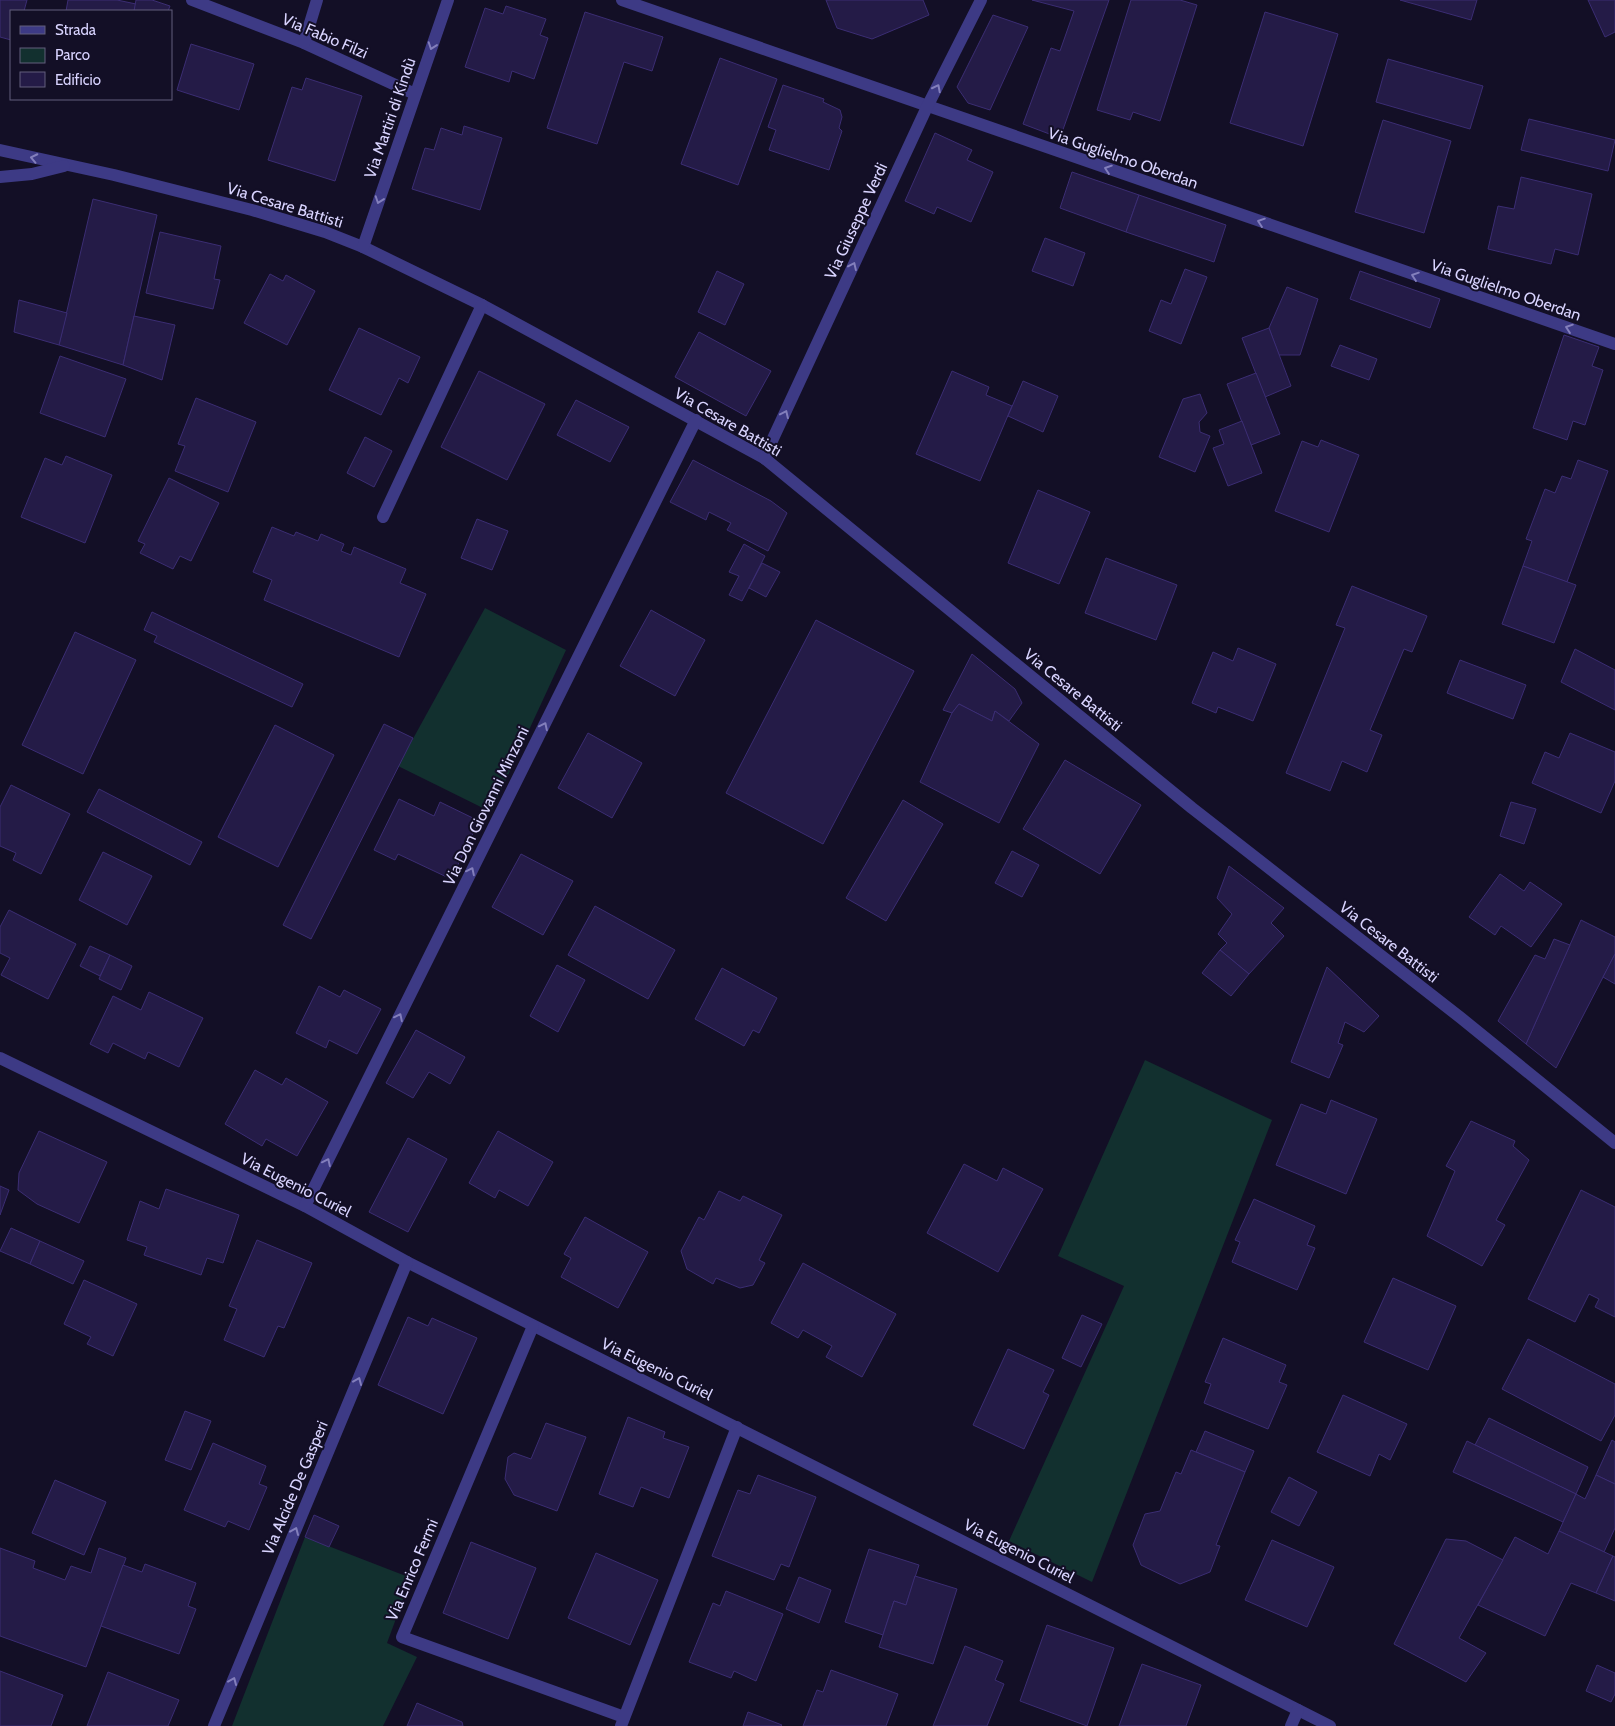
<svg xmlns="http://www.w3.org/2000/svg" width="1615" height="1726" font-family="Cabin,sans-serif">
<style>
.green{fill:#12302f}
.building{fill:#241b47;stroke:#3b2d73}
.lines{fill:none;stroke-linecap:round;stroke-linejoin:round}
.minor{stroke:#3d3a85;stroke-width:12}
.oneway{stroke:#837fbc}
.labels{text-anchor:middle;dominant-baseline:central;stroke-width:4;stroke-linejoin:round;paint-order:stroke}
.street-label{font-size:16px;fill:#d9d4ff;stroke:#130f26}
</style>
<rect width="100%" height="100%" fill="#130f26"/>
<g class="green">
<polygon points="485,608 566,650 491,812 398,766"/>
<polygon points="1145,1060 1272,1120 1092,1582 1009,1541 1124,1286 1058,1256"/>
<polygon points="305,1537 411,1578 387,1643 417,1657 383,1726 232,1726"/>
</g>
<g class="building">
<polygon points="0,0 27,0 24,11 11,11 11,40 0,37"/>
<polygon points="68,0 117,0 136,4 134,11 66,11"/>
<polygon points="136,0 152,0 170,6 168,11 134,11"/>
<polygon points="826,0 923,0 929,15 872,39 837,28"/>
<polygon points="1032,0 1109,0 1060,138 1023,124 1051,48 1060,51 1074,11"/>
<polygon points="1131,0 1180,0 1197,5 1160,121 1133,112 1130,120 1097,110"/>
<polygon points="1400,0 1477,0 1471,20"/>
<polygon points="1588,0 1615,0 1615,32 1605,37"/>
<polygon points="506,6 546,19 540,35 548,38 534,79 512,71 509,82 465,67 485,8 503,14"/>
<polygon points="585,12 663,37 652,71 624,62 597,144 547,128"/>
<polygon points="1265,12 1338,34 1303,146 1230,123"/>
<polygon points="993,15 1028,27 990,110 968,103 957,87"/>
<polygon points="191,44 254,64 239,110 177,90"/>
<polygon points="720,58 777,79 738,185 681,164"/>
<polygon points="1388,59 1483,86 1470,129 1376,102"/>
<polygon points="306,78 362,96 335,181 268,160 292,87 302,90"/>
<polygon points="783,85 824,99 823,102 840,110 842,117 839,128 842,131 829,170 769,150 776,130 768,127"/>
<polygon points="1529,119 1615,140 1608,171 1521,150"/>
<polygon points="1383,120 1451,141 1424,233 1355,212"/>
<polygon points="464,126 502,138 480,210 412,189 425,148 434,150 441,128 462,135"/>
<polygon points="935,133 972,150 967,160 993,172 971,222 937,207 934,214 905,201"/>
<polygon points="1072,172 1139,195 1126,232 1060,208"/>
<polygon points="1521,177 1592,194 1578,255 1555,249 1551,264 1488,249 1498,206 1514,209"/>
<polygon points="1139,195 1226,225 1214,262 1126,232"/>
<polygon points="93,199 157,215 123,365 59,345"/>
<polygon points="160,232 221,246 214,279 220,280 213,309 146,293"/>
<polygon points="1045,238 1085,253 1073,286 1032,271"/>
<polygon points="1185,269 1207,277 1181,344 1149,331 1161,300 1171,304"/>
<polygon points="717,271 744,284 725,325 698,312"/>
<polygon points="1360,271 1440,299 1430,328 1350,299"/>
<polygon points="270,274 283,281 286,275 315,291 287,345 244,323"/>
<polygon points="1287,287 1318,299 1300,355 1279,355 1269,328"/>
<polygon points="19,300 67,313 59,345 14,332"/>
<polygon points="134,316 175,325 162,380 123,365"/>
<polygon points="359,328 420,357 408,383 399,378 381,415 329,390"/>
<polygon points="1269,328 1291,386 1265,397 1242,338"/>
<polygon points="699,332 771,371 746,416 675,377"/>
<polygon points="1564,335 1599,347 1592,366 1603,370 1585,425 1573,421 1567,440 1533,428"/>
<polygon points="1340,345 1377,359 1369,380 1331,366"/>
<polygon points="60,356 126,379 105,437 40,413"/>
<polygon points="479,371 545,404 507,480 441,447"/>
<polygon points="952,371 989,387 986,395 1012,406 980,481 916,454"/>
<polygon points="1256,373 1280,434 1251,445 1227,384"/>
<polygon points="1023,381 1058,396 1043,432 1008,416"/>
<polygon points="1200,394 1207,413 1199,422 1200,432 1210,436 1195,472 1159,457 1183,399"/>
<polygon points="196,398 256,422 228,492 175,471 185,446 178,444"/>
<polygon points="576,400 629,427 610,462 557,435"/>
<polygon points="1242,421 1262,473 1228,486 1213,448 1224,444 1219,430"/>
<polygon points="365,437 392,451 374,487 347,473"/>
<polygon points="1321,440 1359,455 1329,532 1275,511 1302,441 1318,447"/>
<polygon points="66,456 112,475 85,543 21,517 45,458 62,465"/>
<polygon points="693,460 771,501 787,513 768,551 727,530 731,523 709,512 706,520 670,502"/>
<polygon points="1578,460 1608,471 1567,582 1523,566 1532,541 1526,539 1545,489 1555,493 1562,476 1571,479"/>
<polygon points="169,478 219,503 191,561 180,556 173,569 140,553 145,544 138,541"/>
<polygon points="1038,490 1090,512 1059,584 1008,563"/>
<polygon points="477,519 508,531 492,570 461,558"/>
<polygon points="272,527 294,536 296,532 318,541 321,534 344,544 341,551 351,555 354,547 406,569 400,583 426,594 399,657 264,600 272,580 253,572"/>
<polygon points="744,544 765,556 742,601 729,595 739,576 729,572"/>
<polygon points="1106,558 1177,585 1156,640 1085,613"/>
<polygon points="762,563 780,572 766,597 749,588"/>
<polygon points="1523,566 1576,585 1554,643 1502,624"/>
<polygon points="1352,586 1427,616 1412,652 1404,649 1370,730 1382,735 1367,772 1342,761 1330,791 1286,773 1345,628 1336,625"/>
<polygon points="651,610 705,640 675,696 620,666"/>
<polygon points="152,612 303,684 292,707 154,642 157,636 144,630"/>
<polygon points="816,620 914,671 823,844 726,793"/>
<polygon points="75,632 136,660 83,774 22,745"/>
<polygon points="1238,648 1276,664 1253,721 1218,707 1216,713 1192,703 1213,652 1233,661"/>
<polygon points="1575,649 1615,670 1615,710 1561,682"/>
<polygon points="972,654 1015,689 1022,703 1009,721 995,711 992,721 959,704 952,713 943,710"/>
<polygon points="1460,660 1526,685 1513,719 1447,693"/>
<polygon points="959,704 992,721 995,711 1039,744 999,823 920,782 952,713"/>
<polygon points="384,724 413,738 311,939 283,925"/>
<polygon points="275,725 334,755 278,867 218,837"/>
<polygon points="588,733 642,763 612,818 558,788"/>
<polygon points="1570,733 1615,752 1615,781 1601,813 1532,783 1545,752 1559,758"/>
<polygon points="1065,760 1141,805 1100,874 1023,829"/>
<polygon points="11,785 70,814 41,874 13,860 16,853 0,846 0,807"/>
<polygon points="99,789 202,842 190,865 87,812"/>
<polygon points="399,799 434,816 440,802 479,821 451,879 398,854 395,860 374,850"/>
<polygon points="903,800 943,824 886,921 846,898"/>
<polygon points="1511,802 1536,809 1524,844 1500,836"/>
<polygon points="1012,851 1039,865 1022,897 995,883"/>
<polygon points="103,852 152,876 127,925 79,900"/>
<polygon points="521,854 573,881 543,935 492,907"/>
<polygon points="1229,866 1284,908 1271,923 1284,936 1249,974 1220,950 1227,943 1218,934 1232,914 1217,898"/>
<polygon points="1500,874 1524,891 1530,882 1562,904 1531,947 1501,926 1495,935 1469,917"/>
<polygon points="595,906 675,950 648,999 568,955"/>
<polygon points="9,910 76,944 48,999 1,975 10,958 0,953 0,927"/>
<polygon points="1581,920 1615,937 1615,954 1556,1068 1526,1044"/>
<polygon points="1554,939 1570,945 1526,1044 1498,1021 1535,955 1545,959"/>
<polygon points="90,946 110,955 100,976 80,966"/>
<polygon points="1220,950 1249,974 1231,996 1202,973"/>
<polygon points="1615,954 1615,984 1603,977"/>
<polygon points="110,955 132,966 121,990 99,979"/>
<polygon points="557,965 585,980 558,1032 530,1016"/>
<polygon points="1327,967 1379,1016 1364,1032 1345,1022 1338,1043 1343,1045 1329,1078 1291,1062"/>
<polygon points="722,968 777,998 759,1033 753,1030 744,1046 695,1019"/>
<polygon points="319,986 340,997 344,990 381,1009 357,1054 329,1040 326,1048 296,1033"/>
<polygon points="149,992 203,1018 179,1067 148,1052 145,1059 113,1043 108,1053 90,1044 113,996 141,1010"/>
<polygon points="416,1030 465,1057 450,1084 429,1072 413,1098 386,1083"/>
<polygon points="255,1070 282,1085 286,1078 328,1102 297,1156 266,1139 262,1146 225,1124"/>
<polygon points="1331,1100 1377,1119 1346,1194 1276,1165 1301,1104 1326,1114"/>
<polygon points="1471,1121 1515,1141 1513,1146 1529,1160 1496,1220 1505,1225 1482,1266 1427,1236 1455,1171 1446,1166"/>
<polygon points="39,1131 107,1162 79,1223 37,1204 18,1190 19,1173"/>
<polygon points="498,1131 553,1162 528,1206 499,1190 495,1198 469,1183"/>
<polygon points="408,1138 447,1159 408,1232 369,1212"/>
<polygon points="964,1164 997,1181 1003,1168 1043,1189 998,1272 927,1233"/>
<polygon points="0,1186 9,1190 0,1215"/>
<polygon points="166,1189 239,1215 223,1263 207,1258 201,1275 144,1255 147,1247 127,1240 140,1201 159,1209"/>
<polygon points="1581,1190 1615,1207 1615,1317 1595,1307 1599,1299 1589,1294 1575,1322 1528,1299"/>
<polygon points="719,1191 740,1201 743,1196 782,1215 759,1260 765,1263 753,1285 740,1288 716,1278 713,1284 687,1269 681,1251 699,1217 704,1220"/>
<polygon points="1254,1199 1315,1226 1307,1245 1315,1248 1297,1290 1232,1262 1240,1242 1235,1240"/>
<polygon points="585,1217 648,1252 618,1308 561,1277 571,1258 564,1254"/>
<polygon points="11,1228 40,1241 30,1264 0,1251"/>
<polygon points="257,1240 312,1263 284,1328 278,1326 264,1357 224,1340 237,1309 229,1306"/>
<polygon points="40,1241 84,1261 73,1284 30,1264"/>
<polygon points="803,1263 896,1314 862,1377 826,1357 832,1346 803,1330 798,1338 771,1323"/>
<polygon points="1393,1278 1456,1306 1428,1370 1364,1342"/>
<polygon points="84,1280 137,1304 113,1356 87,1344 91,1337 64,1324"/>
<polygon points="1082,1315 1102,1324 1081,1367 1062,1358"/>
<polygon points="408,1317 428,1326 432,1318 477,1338 443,1414 378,1385"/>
<polygon points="1223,1338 1286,1365 1279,1382 1287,1385 1268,1429 1204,1403 1211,1384 1205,1382"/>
<polygon points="1528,1339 1615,1384 1615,1415 1601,1441 1502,1389"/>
<polygon points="1008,1349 1054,1370 1043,1392 1049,1395 1024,1449 973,1425"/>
<polygon points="1343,1395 1407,1424 1390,1460 1379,1454 1370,1476 1317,1452"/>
<polygon points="185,1411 211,1421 191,1470 165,1460"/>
<polygon points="628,1417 665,1432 663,1438 689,1447 669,1498 641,1487 633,1507 599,1494"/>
<polygon points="1489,1418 1588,1467 1576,1494 1475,1445"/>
<polygon points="546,1423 586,1437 557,1511 514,1495 505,1479 508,1457 514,1453 531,1459"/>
<polygon points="1205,1431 1254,1451 1245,1472 1196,1452"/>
<polygon points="1612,1440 1615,1442 1615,1484 1596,1475"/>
<polygon points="1467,1441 1576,1494 1563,1522 1453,1472"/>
<polygon points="213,1443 266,1466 259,1484 267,1487 249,1530 228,1521 225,1527 184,1510"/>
<polygon points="1191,1450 1245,1472 1216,1545 1220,1546 1210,1572 1180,1584 1141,1565 1133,1545 1145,1514 1160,1511 1176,1472 1181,1474"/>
<polygon points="758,1475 816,1497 789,1567 781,1564 774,1580 712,1556 738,1490 750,1494"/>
<polygon points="1596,1475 1615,1484 1615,1528 1604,1552 1559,1531 1576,1494 1585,1499"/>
<polygon points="1289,1477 1317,1492 1299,1526 1271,1512"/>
<polygon points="55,1480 106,1502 84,1555 32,1533"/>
<polygon points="314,1515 339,1526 329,1547 305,1537"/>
<polygon points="1559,1531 1613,1556 1596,1593 1571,1583 1545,1636 1478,1605 1515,1537 1548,1554"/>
<polygon points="1446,1539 1466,1541 1503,1560 1459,1638 1486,1653 1466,1682 1394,1644"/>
<polygon points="1272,1540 1334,1567 1307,1627 1245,1600"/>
<polygon points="471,1542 536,1568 508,1639 443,1613"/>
<polygon points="0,1548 35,1561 33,1568 65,1580 71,1566 91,1573 99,1548 126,1558 86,1667 0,1636"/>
<polygon points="869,1549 919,1565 906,1605 894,1601 883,1635 845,1622"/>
<polygon points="596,1553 658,1580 630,1645 568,1618"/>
<polygon points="1613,1556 1615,1557 1615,1601 1596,1593"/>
<polygon points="145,1564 196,1583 188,1606 196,1609 179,1654 101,1626 123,1565 142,1572"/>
<polygon points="915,1576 957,1589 933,1664 879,1647 894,1601 906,1605"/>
<polygon points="799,1577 831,1590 819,1623 786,1609"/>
<polygon points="726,1591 783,1614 756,1681 734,1671 731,1678 689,1662 713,1603 720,1606"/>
<polygon points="1047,1625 1114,1648 1087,1726 1020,1701"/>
<polygon points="965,1646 1003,1661 995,1680 1004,1684 987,1726 933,1726"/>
<polygon points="1142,1664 1201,1685 1186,1726 1119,1726"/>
<polygon points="1597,1665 1615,1673 1615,1694 1611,1702 1586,1691"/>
<polygon points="831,1670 898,1694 886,1726 803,1726 817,1690 823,1692"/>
<polygon points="0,1671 63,1695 51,1726 0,1726"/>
<polygon points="108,1672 179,1700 168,1726 87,1726"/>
<polygon points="417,1703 462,1722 463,1726 407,1726"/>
<polygon points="748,1712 782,1725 781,1726 743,1726"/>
</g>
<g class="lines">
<g class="minor">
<polyline points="192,0 304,43 415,94"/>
<polyline points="622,0 1615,344"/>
<polyline points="304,43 317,0"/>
<polyline points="0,150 114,175 252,210 325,232 363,247 482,305 764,458 1192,808 1461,1018 1615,1143"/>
<polyline points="0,177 32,174 64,166"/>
<polyline points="363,247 448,0"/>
<polyline points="764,458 927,107 981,0"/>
<polyline points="383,517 482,305"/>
<polyline points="0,1058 305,1206 407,1262 1330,1726"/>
<polyline points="305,1206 696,420"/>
<polyline points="533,1326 402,1637 624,1717"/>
<polyline points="214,1726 407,1262"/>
<polyline points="621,1726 737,1427"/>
<polyline points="1291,1726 1298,1710"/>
</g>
</g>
<defs><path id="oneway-chevron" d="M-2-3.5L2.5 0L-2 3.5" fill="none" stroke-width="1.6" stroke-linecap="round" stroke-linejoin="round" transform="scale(1.25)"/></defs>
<g class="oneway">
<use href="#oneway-chevron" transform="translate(432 46) rotate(109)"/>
<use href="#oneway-chevron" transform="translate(937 88) rotate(-63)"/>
<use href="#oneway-chevron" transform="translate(34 158) rotate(-168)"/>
<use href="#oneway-chevron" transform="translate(1108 169) rotate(-161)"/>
<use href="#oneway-chevron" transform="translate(379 200) rotate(109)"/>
<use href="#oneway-chevron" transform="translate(1261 222) rotate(-161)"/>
<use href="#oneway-chevron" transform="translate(853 266) rotate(-65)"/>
<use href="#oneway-chevron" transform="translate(1415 276) rotate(-161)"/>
<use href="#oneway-chevron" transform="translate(1569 328) rotate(-161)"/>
<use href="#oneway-chevron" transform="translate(785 414) rotate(-65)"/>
<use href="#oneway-chevron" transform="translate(544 726) rotate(-64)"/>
<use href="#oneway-chevron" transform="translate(471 871) rotate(-64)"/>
<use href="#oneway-chevron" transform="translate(399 1017) rotate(-64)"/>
<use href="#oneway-chevron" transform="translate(327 1162) rotate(-64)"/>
<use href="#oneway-chevron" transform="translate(358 1381) rotate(-67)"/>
<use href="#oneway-chevron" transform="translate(295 1531) rotate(-67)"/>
<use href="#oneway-chevron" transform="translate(233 1681) rotate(-67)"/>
</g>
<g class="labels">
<g class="street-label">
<text transform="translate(325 36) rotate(23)">Via Fabio Filzi</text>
<text transform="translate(390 118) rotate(-71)">Via Martiri di Kindù</text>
<text transform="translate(1123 158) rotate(19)">Via Guglielmo Oberdan</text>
<text transform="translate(285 205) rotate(17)">Via Cesare Battisti</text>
<text transform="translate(856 221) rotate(-65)">Via Giuseppe Verdi</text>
<text transform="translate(1506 290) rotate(19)">Via Guglielmo Oberdan</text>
<text transform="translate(728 422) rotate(30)">Via Cesare Battisti</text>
<text transform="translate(1073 690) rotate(39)">Via Cesare Battisti</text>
<text transform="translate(486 806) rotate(-64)">Via Don Giovanni Minzoni</text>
<text transform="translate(1389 942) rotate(38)">Via Cesare Battisti</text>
<text transform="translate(296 1185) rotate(27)">Via Eugenio Curiel</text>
<text transform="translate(657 1369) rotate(26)">Via Eugenio Curiel</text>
<text transform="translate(295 1488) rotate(-67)">Via Alcide De Gasperi</text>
<text transform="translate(1019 1551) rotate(27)">Via Eugenio Curiel</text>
<text transform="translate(412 1570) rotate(-67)">Via Enrico Fermi</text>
</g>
</g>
<rect x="10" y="10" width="162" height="90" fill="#130f26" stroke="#625e7d"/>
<rect x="20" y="26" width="25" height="8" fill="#3d3a85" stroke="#625e7d"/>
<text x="55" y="35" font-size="15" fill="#d9d4ff">Strada</text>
<rect x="20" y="48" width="25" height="15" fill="#12302f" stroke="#625e7d"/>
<text x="55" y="60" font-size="15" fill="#d9d4ff">Parco</text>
<rect x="20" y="72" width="25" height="15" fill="#241b47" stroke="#625e7d"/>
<text x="55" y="85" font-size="15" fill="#d9d4ff">Edificio</text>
</svg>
